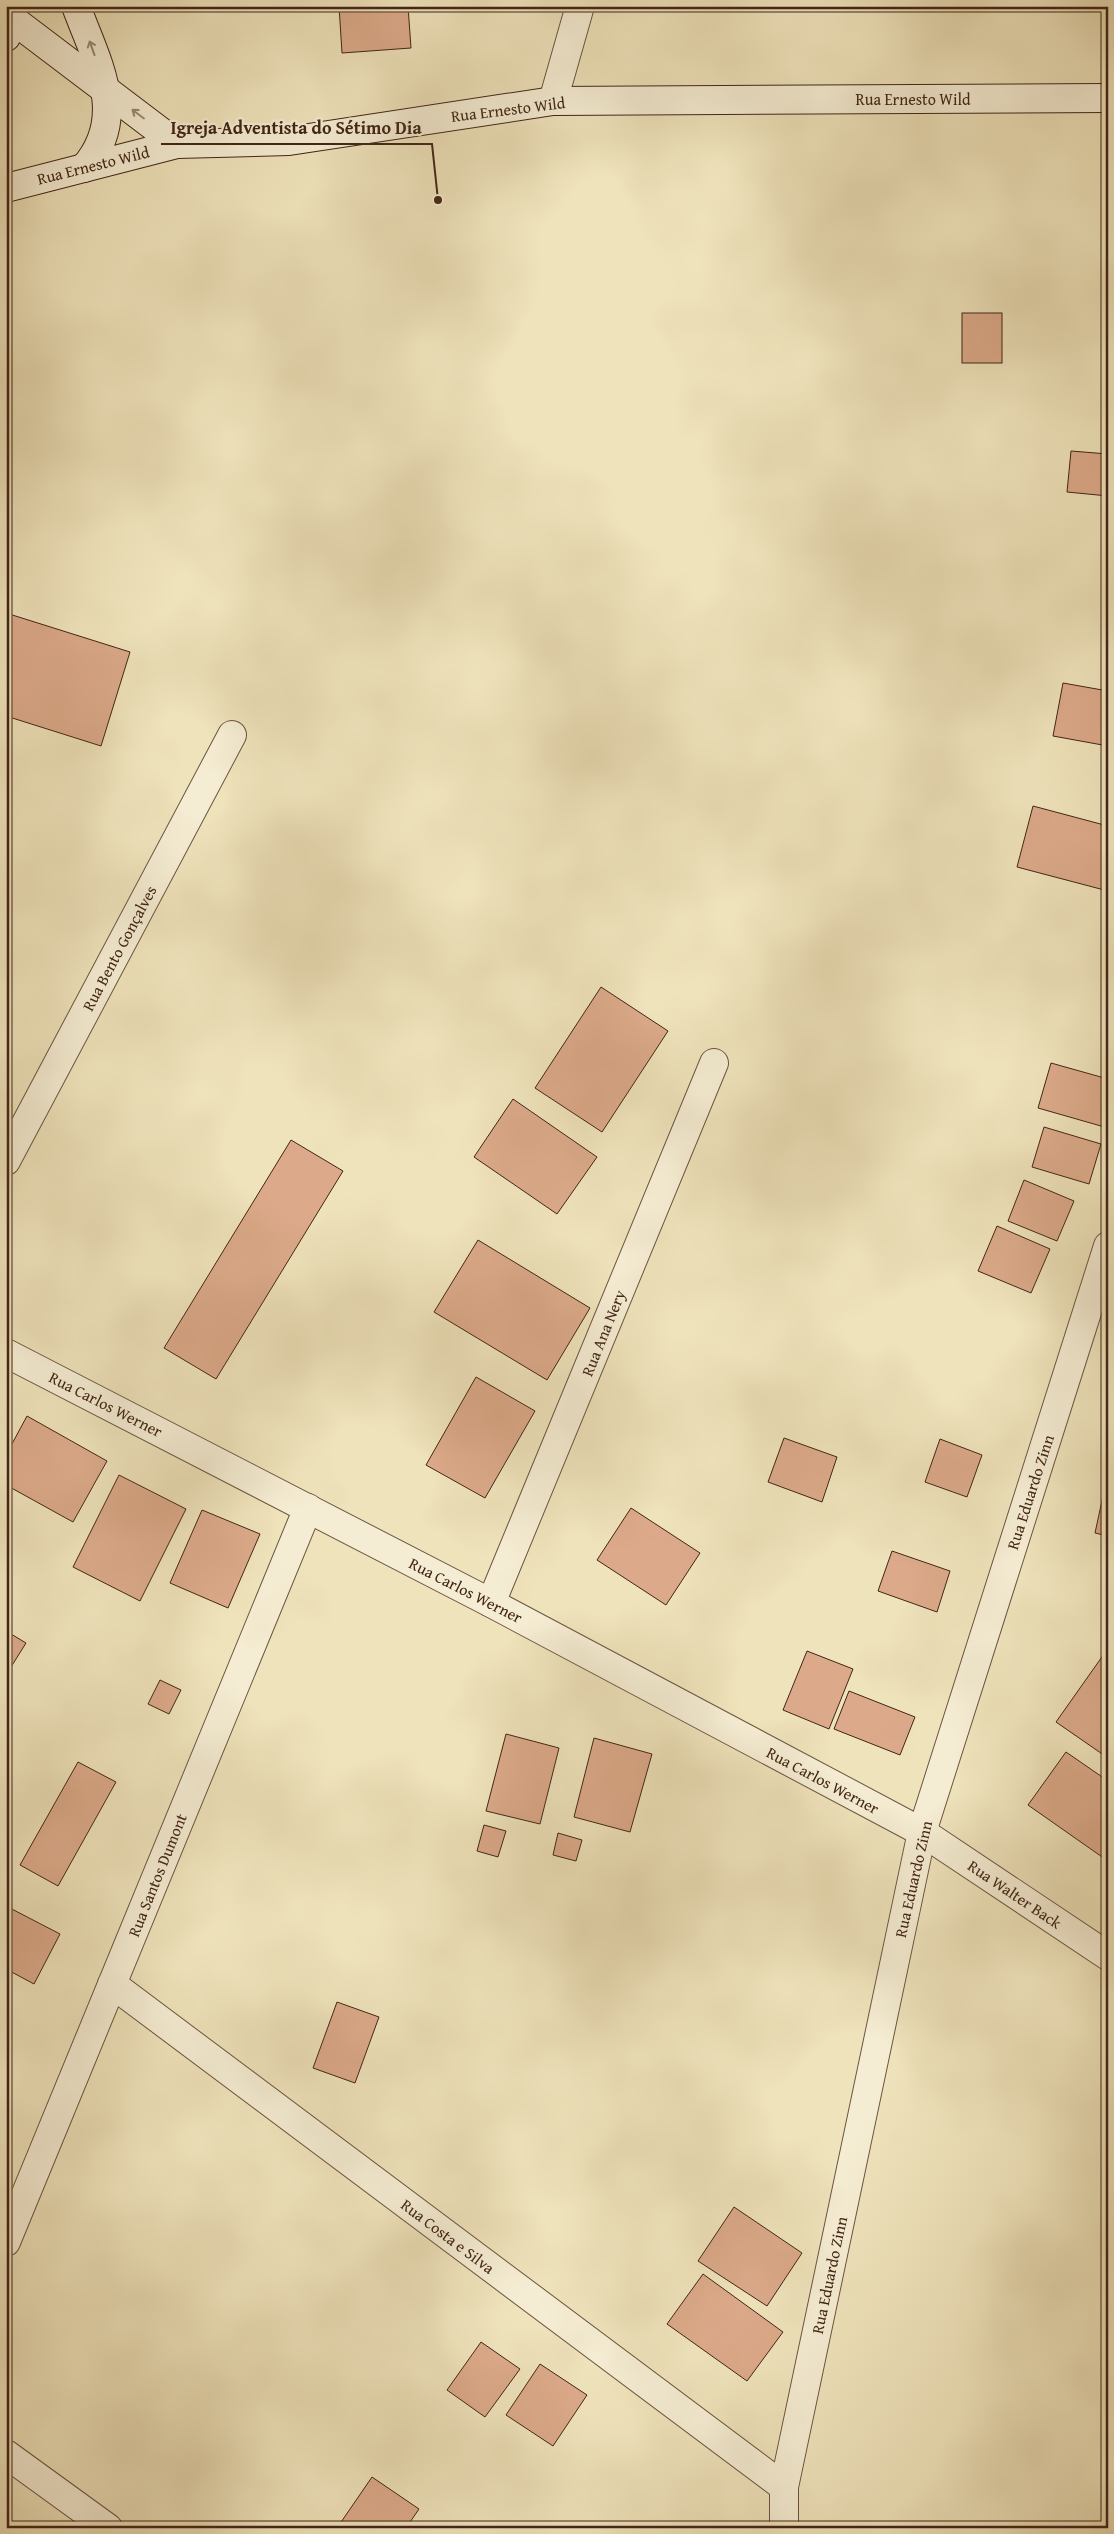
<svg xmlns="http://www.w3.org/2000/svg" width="1114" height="2534" font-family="'Gentium Book Plus',serif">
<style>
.building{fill:#dcaa8a;stroke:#412517}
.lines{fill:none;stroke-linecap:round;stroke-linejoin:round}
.minor-casing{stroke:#6c5440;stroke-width:30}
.tertiary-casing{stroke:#6c5440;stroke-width:30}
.secondary-casing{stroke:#412517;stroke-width:30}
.minor{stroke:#f5edd3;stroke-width:28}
.tertiary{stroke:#f5edd3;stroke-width:28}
.secondary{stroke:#f5edd3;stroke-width:28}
.oneway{stroke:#9b8975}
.labels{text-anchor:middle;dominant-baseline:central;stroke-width:4.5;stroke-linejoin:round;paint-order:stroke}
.street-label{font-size:16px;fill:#412517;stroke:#f5edd3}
.leader{fill:none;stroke:#412517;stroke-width:2}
.callout-dot{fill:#412517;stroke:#f5edd3;stroke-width:2}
.callout-label{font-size:18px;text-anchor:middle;font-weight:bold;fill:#412517;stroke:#f5edd3;stroke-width:4.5;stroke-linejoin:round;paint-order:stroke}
</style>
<rect width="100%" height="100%" fill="#efe3bb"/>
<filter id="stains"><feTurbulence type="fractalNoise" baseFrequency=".004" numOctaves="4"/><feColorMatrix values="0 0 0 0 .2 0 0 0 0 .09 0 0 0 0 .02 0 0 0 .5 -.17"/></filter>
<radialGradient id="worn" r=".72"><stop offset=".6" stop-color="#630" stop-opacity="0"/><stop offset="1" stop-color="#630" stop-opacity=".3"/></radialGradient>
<g class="building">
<polygon points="132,6 195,6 133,11"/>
<polygon points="339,6 408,6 411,48 342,53"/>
<rect x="962" y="313" width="40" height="50"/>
<polygon points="1071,451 1108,454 1108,496 1067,492"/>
<polygon points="6,613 130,652 101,746 6,716"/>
<polygon points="1063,683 1108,691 1108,746 1053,736"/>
<polygon points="1033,806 1108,826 1108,891 1017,867"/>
<polygon points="601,987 668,1031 602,1132 535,1088"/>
<polygon points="1051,1063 1108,1079 1108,1128 1038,1108"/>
<polygon points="513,1099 597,1157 557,1214 474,1157"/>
<polygon points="1044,1127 1101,1144 1089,1184 1032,1167"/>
<polygon points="291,1140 343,1171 216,1379 164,1348"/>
<polygon points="1024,1180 1074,1201 1057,1241 1008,1221"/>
<polygon points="997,1226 1050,1249 1031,1293 978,1271"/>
<polygon points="478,1240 590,1308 547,1380 434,1312"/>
<polygon points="476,1377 535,1411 485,1498 426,1465"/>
<polygon points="27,1416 107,1461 73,1522 6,1485 6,1455"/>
<polygon points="784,1438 837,1457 822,1502 768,1482"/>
<polygon points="940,1439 982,1455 967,1497 925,1482"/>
<polygon points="119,1475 186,1509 140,1601 73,1567"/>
<polygon points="1103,1496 1108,1497 1108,1536 1095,1533"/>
<polygon points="631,1508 700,1553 666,1605 597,1560"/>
<polygon points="202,1510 260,1534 228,1608 170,1583"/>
<polygon points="892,1551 950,1571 937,1612 878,1591"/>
<polygon points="6,1631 26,1643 6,1675"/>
<polygon points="807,1651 853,1669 829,1729 783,1710"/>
<polygon points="1104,1654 1108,1657 1108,1758 1056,1722"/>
<polygon points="160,1680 181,1690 169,1714 148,1704"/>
<polygon points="849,1691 915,1717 900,1755 834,1729"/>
<polygon points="506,1734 559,1748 540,1824 486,1811"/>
<polygon points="594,1738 652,1754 630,1832 574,1817"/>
<polygon points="1066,1752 1108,1781 1108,1855 1105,1859 1028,1805"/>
<polygon points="78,1762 116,1782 58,1886 20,1865"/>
<polygon points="484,1825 506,1831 498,1857 477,1851"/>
<polygon points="558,1833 582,1840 576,1861 553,1855"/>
<polygon points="6,1906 60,1934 34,1984 6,1969"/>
<polygon points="337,2002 379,2017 355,2083 313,2068"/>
<polygon points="734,2207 802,2253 767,2306 698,2261"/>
<polygon points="703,2274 783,2332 747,2381 667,2324"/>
<polygon points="481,2342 520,2369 485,2417 447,2390"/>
<polygon points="540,2364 587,2395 553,2446 506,2415"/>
<polygon points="372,2477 419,2509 406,2528 337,2528"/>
</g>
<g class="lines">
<g class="minor-casing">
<g id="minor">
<polyline points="6,1161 232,735"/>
<polyline points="491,1603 714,1063"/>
<polyline points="112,1984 784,2487"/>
<polyline points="6,2242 308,1508"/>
<polyline points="6,2454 108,2528"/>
</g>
</g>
<g class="tertiary-casing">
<g id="tertiary">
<polyline points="553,101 580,6"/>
<polyline points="6,1353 491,1603 922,1832 1108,1956"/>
<polyline points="784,2528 784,2487 922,1832 1108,1246"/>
</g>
</g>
<g class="secondary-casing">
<g id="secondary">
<path d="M76 6C96 61 130 116 84 168"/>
<polyline points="6,37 12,19 177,144"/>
<polyline points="6,188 177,144 289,141 553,101 1108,98"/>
</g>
</g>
<use href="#minor" class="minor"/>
<use href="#tertiary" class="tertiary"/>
<use href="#secondary" class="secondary"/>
</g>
<defs><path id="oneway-shaft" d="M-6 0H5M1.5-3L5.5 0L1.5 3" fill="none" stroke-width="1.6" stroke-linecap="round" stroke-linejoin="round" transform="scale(1.25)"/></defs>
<g class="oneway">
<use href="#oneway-shaft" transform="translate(92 48) rotate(-110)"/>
<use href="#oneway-shaft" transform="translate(138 114) rotate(-143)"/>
</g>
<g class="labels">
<g class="street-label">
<text x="913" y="99">Rua Ernesto Wild</text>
<text transform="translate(508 109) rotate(-7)">Rua Ernesto Wild</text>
<text transform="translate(93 165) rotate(-14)">Rua Ernesto Wild</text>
<text transform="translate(119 948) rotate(-62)">Rua Bento Gonçalves</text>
<text transform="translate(603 1333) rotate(-68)">Rua Ana Nery</text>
<text transform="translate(106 1404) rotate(27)">Rua Carlos Werner</text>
<text transform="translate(1030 1492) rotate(-72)">Rua Eduardo Zinn</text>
<text transform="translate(466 1590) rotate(27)">Rua Carlos Werner</text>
<text transform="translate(823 1780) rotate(28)">Rua Carlos Werner</text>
<text transform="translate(157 1875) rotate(-68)">Rua Santos Dumont</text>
<text transform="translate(913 1879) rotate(-77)">Rua Eduardo Zinn</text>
<text transform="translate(1015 1894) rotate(34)">Rua Walter Back</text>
<text transform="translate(448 2236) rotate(37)">Rua Costa e Silva</text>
<text transform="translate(829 2275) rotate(-78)">Rua Eduardo Zinn</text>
</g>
</g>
<path class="leader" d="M438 200L432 144H161"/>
<circle class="callout-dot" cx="438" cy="200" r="5"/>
<g class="callout-label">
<text x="296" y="134">Igreja Adventista do Sétimo Dia</text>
</g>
<rect width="1114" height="2534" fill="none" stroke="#efe3bb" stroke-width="25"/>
<rect x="8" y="8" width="1099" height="2519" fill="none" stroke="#412517" stroke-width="2.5"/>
<rect x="12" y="12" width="1089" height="2509" fill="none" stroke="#412517"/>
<rect width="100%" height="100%" filter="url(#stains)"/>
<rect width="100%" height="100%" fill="url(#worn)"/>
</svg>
